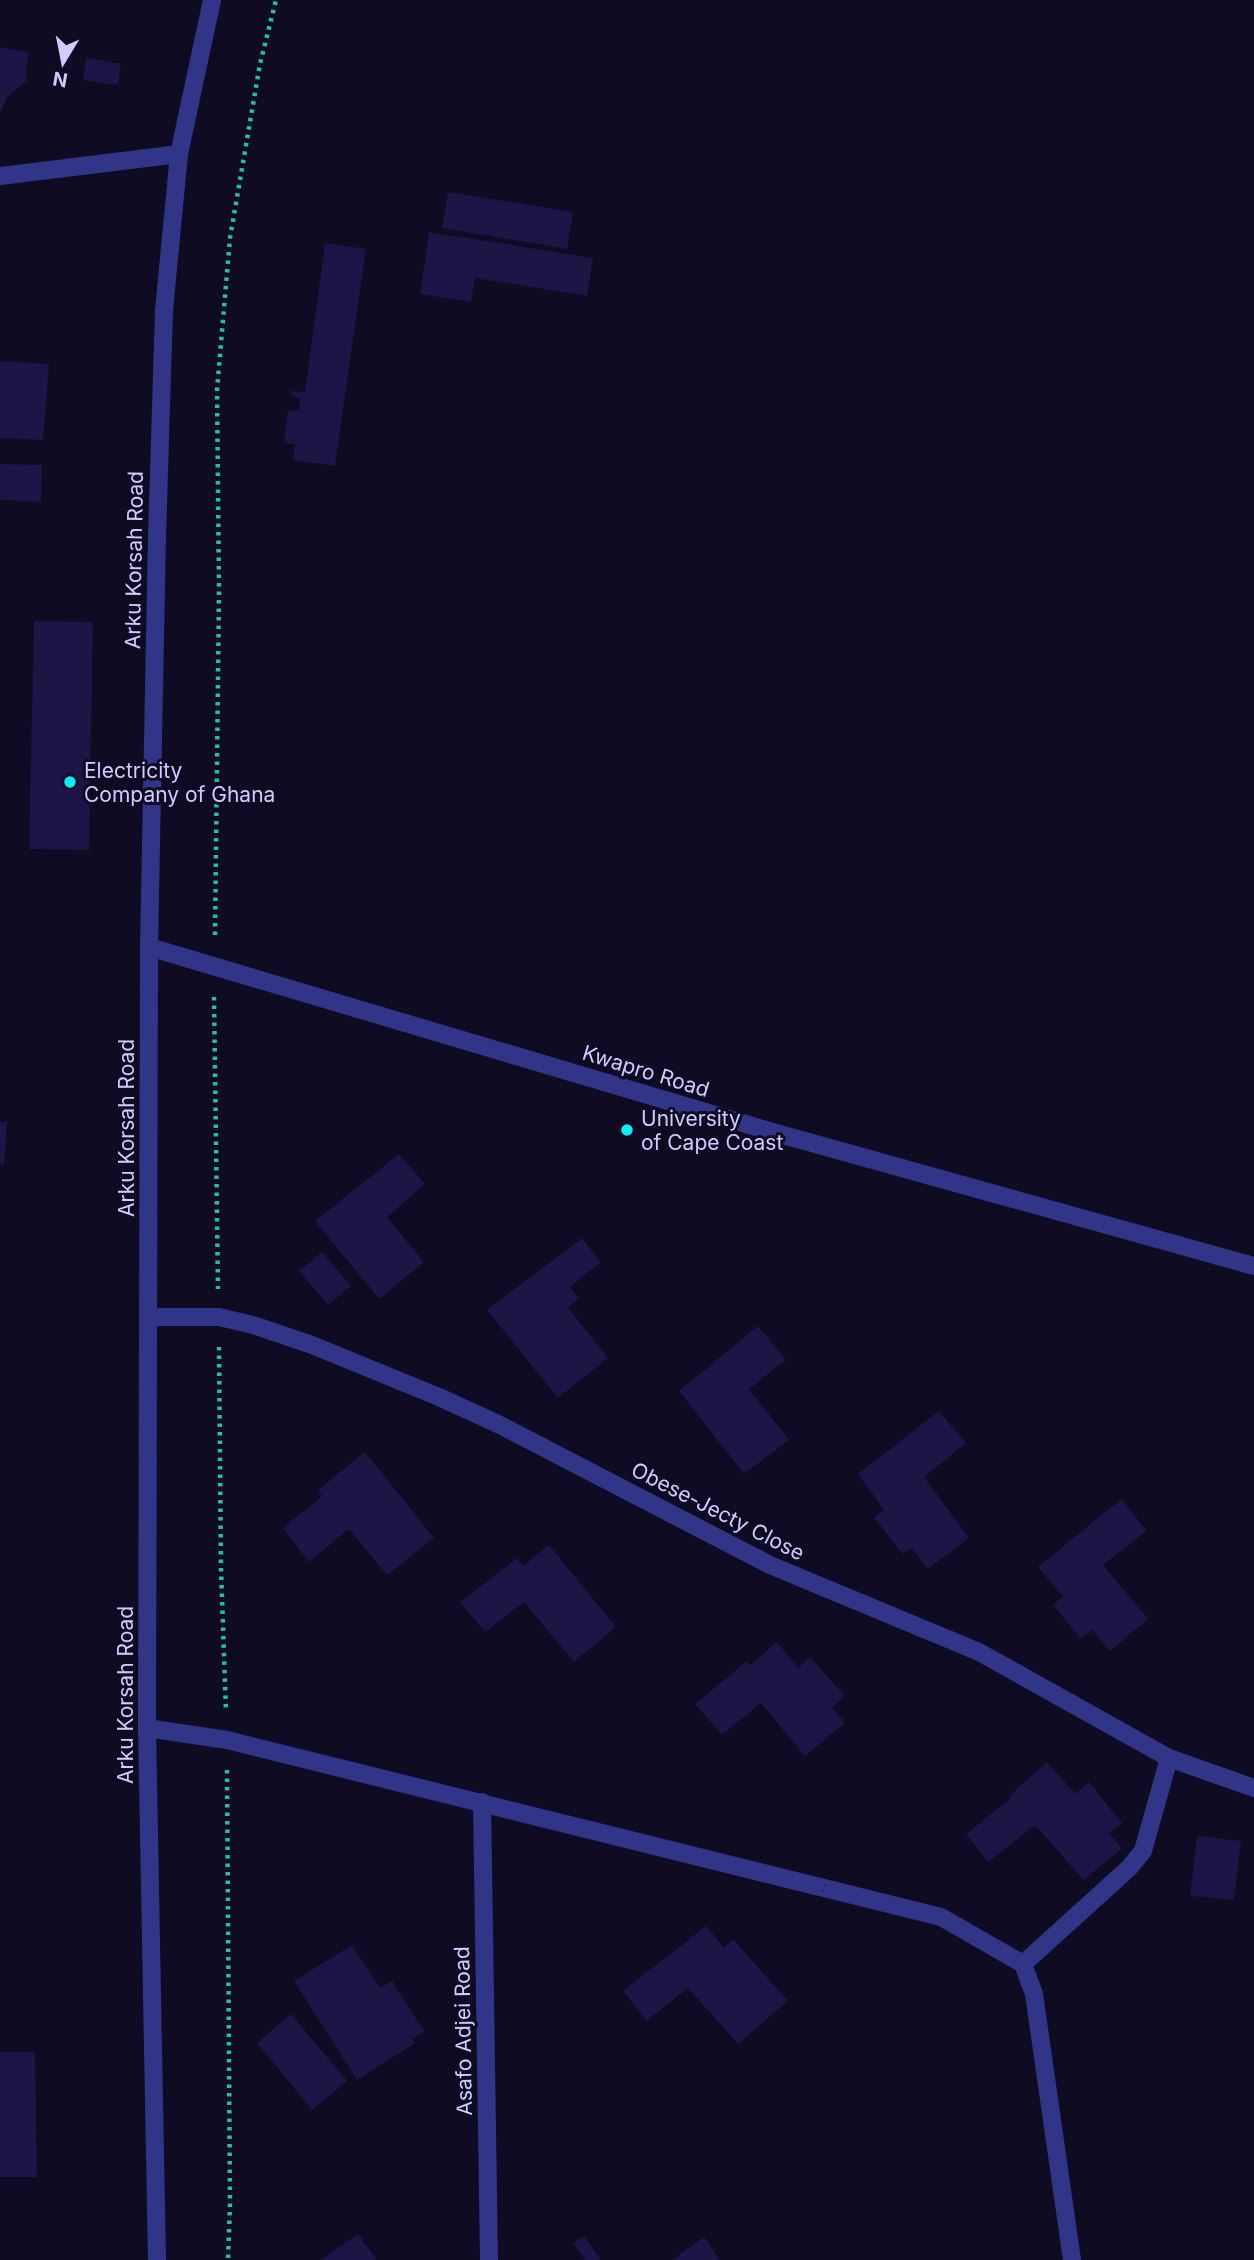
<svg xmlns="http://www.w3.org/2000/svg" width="1254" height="2260" font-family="Inter,sans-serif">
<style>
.building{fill:#1c1546}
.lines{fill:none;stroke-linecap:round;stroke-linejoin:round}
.path{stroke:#22bea9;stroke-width:4.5;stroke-dasharray:3.5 5;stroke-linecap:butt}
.minor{stroke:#313587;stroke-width:18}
.poi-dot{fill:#00f2f8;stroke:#0e0b23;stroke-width:2.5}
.labels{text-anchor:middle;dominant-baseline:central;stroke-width:6;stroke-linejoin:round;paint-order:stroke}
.street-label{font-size:21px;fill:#cfcdff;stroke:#0e0b23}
.poi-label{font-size:21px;fill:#cfcdff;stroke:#0e0b23;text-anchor:start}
</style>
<rect width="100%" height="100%" fill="#0e0b23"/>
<g class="building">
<polygon points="0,47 28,52 26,81 7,97 0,114"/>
<polygon points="86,58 121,64 118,85 83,80"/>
<polygon points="448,192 573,212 567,249 442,228"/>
<polygon points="429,232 593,258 587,296 475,278 471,302 420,294"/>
<polygon points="325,243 366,249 335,466 293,460 295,444 284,443 288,410 299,411 300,398 292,396 292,391 305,392"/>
<polygon points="0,361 49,364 43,440 0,438"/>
<polygon points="0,464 42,465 41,502 0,500"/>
<polygon points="34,621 93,622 89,850 29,849"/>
<polygon points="0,1122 7,1122 4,1165 0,1164"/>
<polygon points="399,1154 425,1184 387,1217 424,1262 379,1299 315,1221"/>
<polygon points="582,1238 601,1262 570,1287 579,1299 568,1308 608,1358 558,1398 487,1310"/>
<polygon points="322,1252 351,1286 328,1305 299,1271"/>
<polygon points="758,1326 786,1360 749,1389 789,1440 744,1474 679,1391"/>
<polygon points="939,1411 966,1443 924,1477 969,1538 927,1569 912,1548 903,1554 874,1518 884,1510 858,1474"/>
<polygon points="365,1452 434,1538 387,1575 349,1529 309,1562 283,1528 322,1496 318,1490"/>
<polygon points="1121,1499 1147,1531 1103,1565 1148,1619 1110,1651 1092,1630 1081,1639 1053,1605 1063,1596 1038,1567"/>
<polygon points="549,1545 616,1627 574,1662 524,1602 485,1632 460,1602 517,1558 523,1566"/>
<polygon points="777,1642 798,1668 810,1657 845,1696 832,1707 845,1723 805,1756 761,1703 722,1735 695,1704 747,1661 750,1665"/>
<polygon points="1047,1762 1075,1794 1089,1782 1122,1823 1109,1833 1122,1848 1084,1880 1035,1825 988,1862 966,1834 1011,1798 1009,1796"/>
<polygon points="1197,1836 1241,1841 1234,1900 1190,1896"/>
<polygon points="706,1926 724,1948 733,1939 788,2001 738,2044 688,1988 647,2021 623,1991"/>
<polygon points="352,1945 380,1988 392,1981 424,2031 412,2039 415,2043 357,2080 294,1981"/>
<polygon points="291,2014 347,2081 312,2110 257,2043"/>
<polygon points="0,2052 35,2052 37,2177 0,2177"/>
<polygon points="358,2234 377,2260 321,2260"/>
<polygon points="584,2236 601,2260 585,2260 573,2243"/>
<polygon points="704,2237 720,2260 673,2260 680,2254"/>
</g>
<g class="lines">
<g class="path">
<polyline points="215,935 219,591 217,390 230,238 260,64 276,0"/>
<polyline points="214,997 218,1289"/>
<polyline points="219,1347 221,1569 226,1712"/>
<polyline points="227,1770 230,2204 228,2260"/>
</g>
<g class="minor">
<polyline points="0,176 179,154"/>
<polyline points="149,947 776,1133 1254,1266"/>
<polyline points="148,1317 219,1317 253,1325 312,1345 439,1397 498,1424 770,1565 979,1652 1169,1758 1254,1788"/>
<polyline points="147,1728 227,1740 941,1917 1023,1964 1034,1994 1072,2260"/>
<polyline points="482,1802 489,2260"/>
<polyline points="1023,1964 1129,1868 1143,1851 1169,1758"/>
<polyline points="157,2260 147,1728 149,947 157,536 164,310 179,154 212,0"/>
</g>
</g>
<g class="poi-dot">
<circle cx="70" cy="782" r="7"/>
<circle cx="627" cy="1130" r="7"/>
</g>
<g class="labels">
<g class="street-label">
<text transform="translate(134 560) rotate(-89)">Arku Korsah Road</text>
<text transform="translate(646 1071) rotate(17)">Kwapro Road</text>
<text transform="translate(126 1128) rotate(-90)">Arku Korsah Road</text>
<text transform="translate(718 1511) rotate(27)">Obese-Jecty Close</text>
<text transform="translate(125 1695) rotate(-90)">Arku Korsah Road</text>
<text transform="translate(463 2031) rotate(-91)">Asafo Adjei Road</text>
</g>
<g class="poi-label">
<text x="84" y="770">Electricity<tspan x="84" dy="24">Company of Ghana</tspan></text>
<text x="641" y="1118">University<tspan x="641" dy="24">of Cape Coast</tspan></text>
</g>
</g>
<g transform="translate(63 63) rotate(190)" stroke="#0e0b23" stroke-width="5" paint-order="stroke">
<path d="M0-5L12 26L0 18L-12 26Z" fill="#cfcdff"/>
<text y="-10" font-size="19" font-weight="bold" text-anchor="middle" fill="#cfcdff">N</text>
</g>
</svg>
